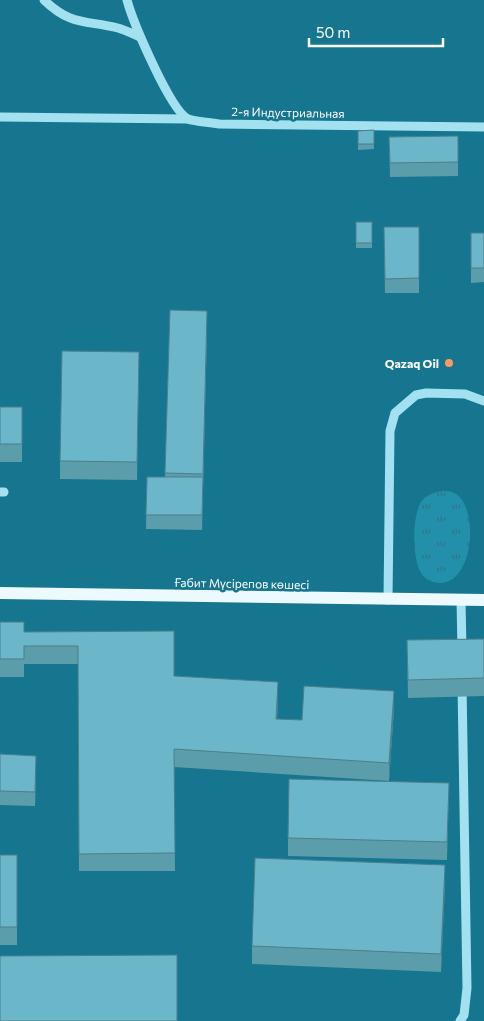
<svg xmlns="http://www.w3.org/2000/svg" width="484" height="1021" font-family="Commissioner,sans-serif">
<style>
.grass{fill:url(#grass-tufts)}
.lines{fill:none;stroke-linecap:round;stroke-linejoin:round}
.minor{stroke:#a3e1f0;stroke-width:9}
.major{stroke:#ecfaff;stroke-width:12}
.wall{fill:#5c9dac}
.shaded-wall{fill:#4b7f8c}
.building{fill:#6bb6c8;stroke:#4b7f8c}
.poi-dot{fill:#ff9962;stroke:#16768f;stroke-width:2}
.labels{text-anchor:middle;dominant-baseline:central;stroke-width:5;stroke-linejoin:round;paint-order:stroke}
.street-label{font-size:12px;fill:#fff;stroke:#16768f}
.poi-label{font-size:12px;font-weight:bold;fill:#fff;stroke:#16768f;text-anchor:end}
</style>
<defs>
<pattern id="grass-tufts" width="24" height="20" patternUnits="userSpaceOnUse" patternTransform="scale(1.25)"><rect width="24" height="20" fill="#2290ab"/><path d="M3 7l-1-3M5 7V3M7 7l1-3M15 17l-1-3M17 17v-4M19 17l1-3" fill="none" stroke="#337585"/></pattern>
</defs>
<rect width="100%" height="100%" fill="#16768f"/>
<path class="grass" d="M441 491C444 491 449 491 452 492 480 502 475 582 441 583 434 583 425 580 421 573 412 558 412 517 421 502 426 495 433 493 441 491Z"/>
<g class="lines">
<g class="minor">
<path d="M44 0C71 26 85 20 118 28 125 30 133 34 140 37"/>
<path d="M127 0C133 22 170 110 188 119 196 122 210 122 219 124L484 127"/>
<polyline points="0,117 188,119"/>
<polyline points="0,492 4,492"/>
<polyline points="388,600 390,431 395,413 416,395 426,393 465,394 484,401"/>
<polyline points="461,600 462,650"/>
<polyline points="460,1021 464,1015 467,988 462,685"/>
</g>
<polyline class="major" points="0,593 484,600"/>
</g>
<g class="wall">
<polygon points="374,130 374,149 358,150 358,131"/>
<polygon points="458,136 458,176 390,177 389,137"/>
<rect x="356" y="222" width="16" height="26"/>
<polygon points="384,227 419,227 419,293 385,293"/>
<polygon points="471,233 484,233 484,282 471,283"/>
<polygon points="170,310 207,329 202,530 146,529 147,477 165,477"/>
<polygon points="139,352 137,480 60,479 60,461"/>
<rect x="0" y="407" width="22" height="55"/>
<polygon points="0,622 24,632 174,631 174,676 278,700 277,719 302,720 394,709 389,781 174,767 175,871 79,871 78,664 24,664 24,677 0,677"/>
<polygon points="484,639 484,696 408,698 407,640"/>
<polygon points="0,754 36,770 35,806 0,805"/>
<polygon points="449,783 447,860 288,856 288,838"/>
<polygon points="0,855 17,856 17,945 0,945"/>
<polygon points="445,883 441,972 252,964 252,946"/>
</g>
<g class="shaded-wall">
<polygon points="207,311 207,329 202,530 203,474"/>
<polygon points="278,682 278,700 276,737 276,719"/>
<polygon points="394,691 394,709 389,781 389,763"/>
<polygon points="36,756 36,770 35,806 35,792"/>
<polygon points="445,865 445,883 441,972 441,954"/>
</g>
<g class="building">
<polygon points="374,130 374,144 358,144 358,131"/>
<polygon points="458,136 458,162 390,163 389,137"/>
<rect x="356" y="222" width="16" height="21"/>
<polygon points="384,227 419,227 419,278 385,279"/>
<rect x="471" y="233" width="13" height="35"/>
<polygon points="170,310 207,311 203,474 165,473"/>
<polygon points="62,351 139,352 137,462 60,461"/>
<rect x="0" y="407" width="22" height="37"/>
<polygon points="147,477 203,477 202,515 146,515"/>
<polygon points="0,622 24,622 24,632 174,631 174,676 278,682 276,719 302,720 304,686 394,691 389,763 174,749 175,853 79,854 78,646 24,646 24,659 0,659"/>
<polygon points="484,639 484,678 408,680 407,640"/>
<polygon points="0,754 36,756 35,792 0,791"/>
<polygon points="289,779 449,783 447,842 288,838"/>
<rect x="0" y="855" width="17" height="72"/>
<polygon points="255,858 445,865 441,954 252,946"/>
<polygon points="177,955 177,1021 0,1021 0,956"/>
</g>
<circle class="poi-dot" cx="449" cy="363" r="5"/>
<g class="labels">
<g class="street-label">
<text transform="translate(288 112) rotate(1)">2-я Индустриальная</text>
<text transform="translate(242 583) rotate(1)">Ғабит Мүсірепов көшесі</text>
</g>
<g class="poi-label">
<text x="439" y="363">Qazaq Oil</text>
</g>
</g>
<path d="M309 38v8h134v-8" fill="none" stroke="#ffffff" stroke-width="2.5"/>
<text x="316" y="38" font-size="15" fill="#ffffff" stroke="#16768f" stroke-width="4" paint-order="stroke">50 m</text>
</svg>
